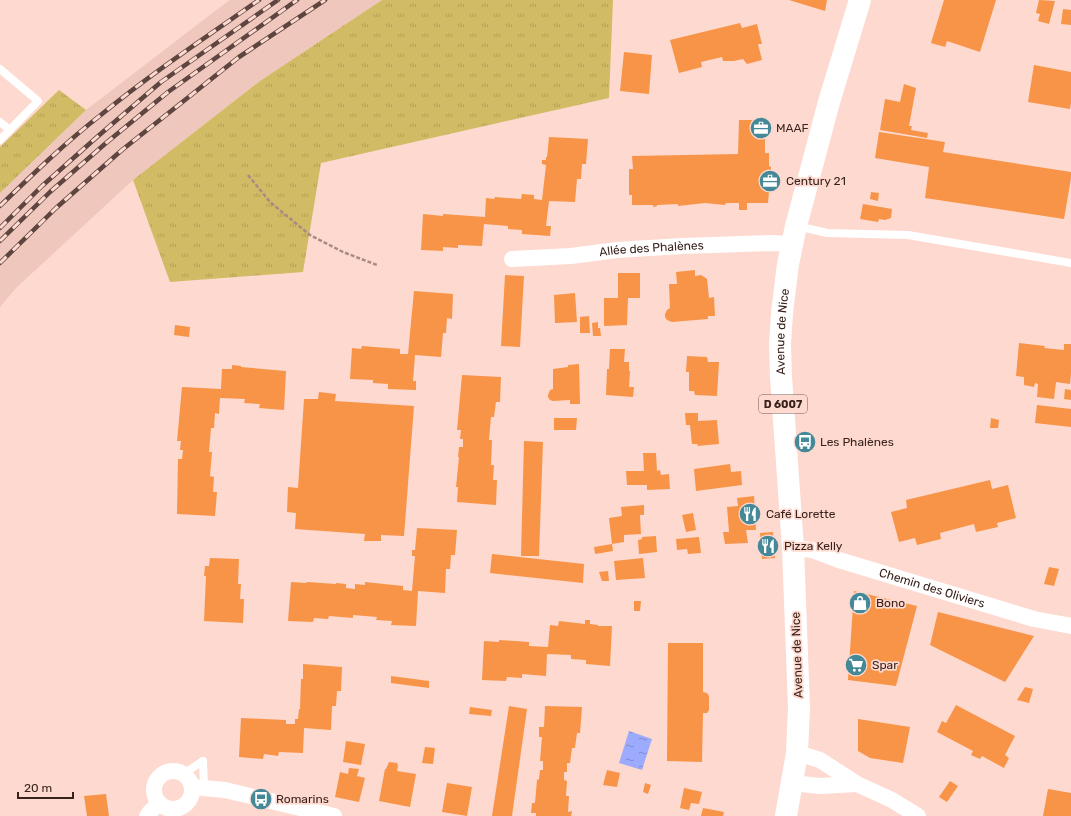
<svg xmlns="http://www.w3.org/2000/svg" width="1071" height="816" font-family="Rubik,sans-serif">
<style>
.built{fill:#efc7bc}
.grass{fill:url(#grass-tufts)}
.water{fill:url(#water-ripples)}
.building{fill:#f79448}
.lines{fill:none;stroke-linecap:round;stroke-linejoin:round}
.path{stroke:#aa8b83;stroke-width:2.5;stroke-dasharray:4 2;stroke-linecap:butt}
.service{stroke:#fff;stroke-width:8}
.minor{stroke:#fff;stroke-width:16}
.primary{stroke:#fff;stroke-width:22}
.rail-casing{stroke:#5e453f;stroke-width:4.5}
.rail{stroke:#fed9cf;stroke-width:3;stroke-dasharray:9;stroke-linecap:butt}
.labels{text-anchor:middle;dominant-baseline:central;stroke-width:3.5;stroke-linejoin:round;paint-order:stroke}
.shield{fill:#fed9cf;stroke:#735952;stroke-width:1}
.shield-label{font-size:11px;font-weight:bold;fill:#38221c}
.poi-label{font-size:12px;fill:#38221c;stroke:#fed9cf;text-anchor:start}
.street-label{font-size:12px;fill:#38221c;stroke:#fed9cf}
</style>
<defs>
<pattern id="grass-tufts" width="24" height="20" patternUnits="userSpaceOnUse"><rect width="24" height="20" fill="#d1bb65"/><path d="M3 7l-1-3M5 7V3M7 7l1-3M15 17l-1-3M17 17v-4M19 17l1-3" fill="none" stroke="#b4a057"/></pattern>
<pattern id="water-ripples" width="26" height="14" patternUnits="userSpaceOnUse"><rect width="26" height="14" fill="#9cabfd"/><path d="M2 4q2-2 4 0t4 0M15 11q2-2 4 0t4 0" fill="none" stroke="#808bcc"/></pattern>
</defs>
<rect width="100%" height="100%" fill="#fed9cf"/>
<polygon class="built" points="230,0 382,0 260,81 133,180 16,288 0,307 0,193 86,110 219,8"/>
<g class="grass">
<polygon points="382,0 613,0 609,98 321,163 303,272 170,282 133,180 260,81"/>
<polygon points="59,90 86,110 0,193 0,147"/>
</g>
<polygon class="water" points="629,731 652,739 642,770 619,763"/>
<g class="building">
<polygon points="789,0 827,0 825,11"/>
<polygon points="944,0 996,0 980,52 947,41 945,47 931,43"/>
<polygon points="1039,0 1055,1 1049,24 1038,21 1040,14 1036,13"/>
<polygon points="1063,9 1071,10 1071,25 1061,24"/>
<polygon points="740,23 742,28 757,24 762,44 758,44 762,60 747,64 743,59 734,61 723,61 722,57 701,62 702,67 679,73 670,40"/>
<polygon points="624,52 652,55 649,94 620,91"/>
<polygon points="1034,65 1071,72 1071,103 1070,109 1028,102"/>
<polygon points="904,84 916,88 909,126 912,126 911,130 928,133 927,138 880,130 885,99 900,102"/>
<polygon points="739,120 765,120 765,153 769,153 769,166 771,167 771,192 769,192 768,203 747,203 747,210 739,210 739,203 726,203 725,205 705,203 678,206 678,204 657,205 657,206 653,207 653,205 632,205 632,195 629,195 629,169 633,169 632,156 738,154"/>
<polygon points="879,132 945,142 943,152 1071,172 1071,178 1064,219 925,198 929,167 875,158"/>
<polygon points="549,137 588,139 586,164 582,164 581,179 577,179 575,202 549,201 546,226 551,226 550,236 522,234 522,230 508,229 508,226 484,224 482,246 458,245 458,248 443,247 443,251 421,250 423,214 443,216 443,214 485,217 486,198 494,199 495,197 521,199 522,194 534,195 534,199 542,200 546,165 542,164 542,160 546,160 546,157 547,157"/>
<polygon points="871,192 879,193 878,201 870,199"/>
<polygon points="863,204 892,209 891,218 885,220 879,219 878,222 860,219"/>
<polygon points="695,270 695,276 701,275 707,279 709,298 714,297 715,316 708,316 708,319 672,322 667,320 665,317 665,314 667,310 670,308 669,284 677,284 676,272"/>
<polygon points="618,273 640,273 640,298 628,298 627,325 604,326 604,298 618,298"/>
<polygon points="505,275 524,276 520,347 501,346"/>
<polygon points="414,291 453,294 452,319 447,318 446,333 443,333 441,357 415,355 413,381 416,381 416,390 388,389 388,384 373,383 373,380 350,379 352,348 361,349 362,346 400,349 400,354 408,354"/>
<polygon points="575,293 577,322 555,323 554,295"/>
<polygon points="589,316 590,333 580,333 580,317"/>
<polygon points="598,322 598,328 600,328 601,336 593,336 592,323"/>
<polygon points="175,325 190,327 189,337 174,335"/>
<polygon points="1019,343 1045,346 1044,348 1064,350 1064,344 1071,344 1071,374 1070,384 1056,382 1054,399 1037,397 1038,384 1035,383 1034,387 1024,385 1024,377 1016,376"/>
<polygon points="610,349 625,349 624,362 629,362 629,371 630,371 629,387 634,387 633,397 606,395 607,369 609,369"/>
<polygon points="687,356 707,357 708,362 719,362 717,396 695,395 694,391 689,391 689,372 686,372"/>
<polygon points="579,364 580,404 570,404 570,400 553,401 550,400 548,397 548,395 550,390 553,389 553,369 568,367 568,365"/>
<polygon points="232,365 241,366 241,367 286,371 284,410 259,408 260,404 244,403 245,399 220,398 219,414 215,413 214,428 211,428 209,452 212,452 210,476 214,477 213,492 217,492 215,516 177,514 178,459 182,459 183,450 180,450 181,441 177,441 182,387 221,389 222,369 232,369"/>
<polygon points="462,375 501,377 500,402 496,402 494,417 491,417 489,440 492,440 491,465 494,465 493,480 497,480 496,505 457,502 458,487 456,487 459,457 458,457 459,447 463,447 463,439 460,439 461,430 457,430"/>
<polygon points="1065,389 1071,390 1071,400 1064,399"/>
<polygon points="319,392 336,394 335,401 414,406 404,536 381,535 381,541 364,541 365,534 295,529 296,513 287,512 288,487 298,488 304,399 318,399"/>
<polygon points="1037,405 1071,409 1071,427 1035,423"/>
<polygon points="685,413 698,413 698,421 717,420 719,444 697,446 698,444 692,444 690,425 686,425"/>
<polygon points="554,418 577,418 576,430 554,430"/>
<polygon points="991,418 999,420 998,428 990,428"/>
<polygon points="524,441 543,442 539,556 521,556"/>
<polygon points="643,453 656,453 657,471 660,470 661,475 669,474 670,489 647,490 647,485 627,485 626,471 644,471"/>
<polygon points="730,464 731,472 741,471 742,485 696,491 694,469"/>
<polygon points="990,480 992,489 1008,485 1016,518 997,523 998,527 976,532 974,524 940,533 941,539 917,545 915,538 899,542 891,512 907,508 906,500"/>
<polygon points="754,496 756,530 746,530 748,543 725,544 723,532 729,532 727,507 738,506 737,498"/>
<polygon points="644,505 644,515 640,515 641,534 624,535 624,542 612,544 613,551 595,554 594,547 612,544 609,518 622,516 621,507"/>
<polygon points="693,513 696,530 686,532 682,515"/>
<polygon points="417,528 457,530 455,555 451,555 450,569 446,569 445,593 418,591 416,626 391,625 392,621 376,620 377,617 353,615 353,618 329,616 328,619 314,618 313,622 288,621 291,582 306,583 307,582 336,584 336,583 346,584 346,588 355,589 355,584 365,585 365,582 403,586 403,590 412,591 415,556 412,556 412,550 415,550"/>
<polygon points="773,532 775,558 762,559 760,533"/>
<polygon points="656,536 657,552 639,554 638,540 642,539 642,537"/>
<polygon points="699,537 701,553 688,554 687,549 677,550 676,539"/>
<polygon points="492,554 584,564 583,583 490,573"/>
<polygon points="210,558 239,559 238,584 241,584 240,599 244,599 243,623 204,621 206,576 204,576 205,566 209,566"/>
<polygon points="643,558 645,578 616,580 614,561"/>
<polygon points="1049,567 1059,569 1054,586 1044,584"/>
<polygon points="608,571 609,581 602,581 599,572"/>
<polygon points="854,591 917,606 896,686 848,680"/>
<polygon points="634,601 641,601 640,611 634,611"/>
<polygon points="938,612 1034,636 1005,682 930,645"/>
<polygon points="585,620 590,620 590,624 598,625 598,626 612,626 610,666 586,664 586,660 571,659 571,655 547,654 546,676 522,674 522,678 507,677 506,681 482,680 484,641 499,642 499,640 529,642 529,646 548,647 550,625 558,626 559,621 585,624"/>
<polygon points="668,643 703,643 703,692 707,693 709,696 709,710 707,713 703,713 702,762 667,761"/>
<polygon points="303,664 342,667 341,691 337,691 336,706 332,706 331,730 304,728 303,753 279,752 278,756 264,754 263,759 239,757 241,718 286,720 286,724 295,724 295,719 298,719 299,709 300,709 301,679 303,679"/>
<polygon points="391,676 429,681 429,688 391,683"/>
<polygon points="1025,687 1033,689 1029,703 1017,700"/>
<polygon points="956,705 1015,736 1005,755 1009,758 1004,768 982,756 980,759 971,755 973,751 937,732 942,721 946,723"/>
<polygon points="509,706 527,709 512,816 492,816"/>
<polygon points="545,706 582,707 580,733 577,733 575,748 572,748 570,763 567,763 567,772 564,772 564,780 567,781 566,796 569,796 568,812 572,811 571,816 536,816 536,813 531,813 532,803 535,803 537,780 539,779 540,770 543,770 543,761 540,761 542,737 539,737 539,727 544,727"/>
<polygon points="470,707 492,710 491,716 469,714"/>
<polygon points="858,719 910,727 903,763 870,758 858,751"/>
<polygon points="346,741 365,744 361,765 343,762"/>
<polygon points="425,747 435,748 433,764 422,763"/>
<polygon points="389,762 397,763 398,766 397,771 416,774 410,807 379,801 385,769 386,769"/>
<polygon points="349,768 359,769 357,776 365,778 359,802 335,797 340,772 348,774"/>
<polygon points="607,770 620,773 617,787 603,785"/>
<polygon points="950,781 958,786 947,802 939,797"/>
<polygon points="447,783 472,787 467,816 442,812"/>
<polygon points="645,783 651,785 648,794 643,792"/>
<polygon points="684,788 702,792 699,804 691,803 689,810 680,808"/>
<polygon points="1048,789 1071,793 1071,816 1043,816"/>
<polygon points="106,794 109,816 87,816 84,796"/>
<polygon points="703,808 724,812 723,816 701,816"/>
</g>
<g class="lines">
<polyline class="path" points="248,175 270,202 310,235 343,252 377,265"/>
<g class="service">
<polyline points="0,69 38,101 0,140"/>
<polyline points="0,122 10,130"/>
<polyline points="797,226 827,233 908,235 1071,263"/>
<polyline points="203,761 204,788"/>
<polyline points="183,774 203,761"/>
</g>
<g class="minor">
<path id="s1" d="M512 259 571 256 617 250 682 246 771 243 792 244"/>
<path id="s2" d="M793 548 812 550 839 560 1034 619 1071 626"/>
<polyline points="797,753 820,760 857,784 892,800 918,816"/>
<circle cx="173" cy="790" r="19"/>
<polyline points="792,783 820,786 857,784"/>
<polyline points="192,787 225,790 334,816"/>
<polyline points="147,816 150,812 159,803"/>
</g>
<path class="primary" id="s3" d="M786 816 797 753 799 708 793 548 781 377 780 345 782 313 788 264 796 226 829 102 860 0"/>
<g class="rail-casing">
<g id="rail">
<path d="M0 206C33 174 66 142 102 114 152 73 206 37 259 0"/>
<polyline points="0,228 42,186 97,137 161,82 278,0"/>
<polyline points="0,241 50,192 106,143 168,92 297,0"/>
<polyline points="0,263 56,208 122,150 239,57 325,0"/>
</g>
</g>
<use href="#rail" class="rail"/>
</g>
<defs>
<g id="office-disc" transform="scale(1.15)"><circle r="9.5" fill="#458898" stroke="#fed9cf"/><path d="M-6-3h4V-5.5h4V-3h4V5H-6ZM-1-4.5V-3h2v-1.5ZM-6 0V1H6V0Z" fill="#fff"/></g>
<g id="bus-disc" transform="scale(1.15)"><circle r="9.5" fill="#458898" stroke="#fed9cf"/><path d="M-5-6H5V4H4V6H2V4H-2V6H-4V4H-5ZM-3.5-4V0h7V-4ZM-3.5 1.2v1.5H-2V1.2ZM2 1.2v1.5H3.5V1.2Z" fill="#fff"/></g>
<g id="restaurant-disc" transform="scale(1.15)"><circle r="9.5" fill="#458898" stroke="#fed9cf"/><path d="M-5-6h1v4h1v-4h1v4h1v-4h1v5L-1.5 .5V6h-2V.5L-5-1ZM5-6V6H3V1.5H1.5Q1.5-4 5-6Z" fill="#fff"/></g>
<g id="shop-disc" transform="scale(1.15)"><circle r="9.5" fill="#458898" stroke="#fed9cf"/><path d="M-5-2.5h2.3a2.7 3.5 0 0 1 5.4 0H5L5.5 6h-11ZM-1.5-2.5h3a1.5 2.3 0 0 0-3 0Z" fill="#fff"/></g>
<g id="supermarket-disc" transform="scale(1.15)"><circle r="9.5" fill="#458898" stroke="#fed9cf"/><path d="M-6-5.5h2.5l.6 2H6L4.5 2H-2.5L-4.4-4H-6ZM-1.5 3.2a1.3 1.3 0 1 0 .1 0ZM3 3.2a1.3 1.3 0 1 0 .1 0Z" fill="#fff"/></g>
</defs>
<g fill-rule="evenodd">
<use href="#office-disc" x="761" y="128"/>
<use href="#office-disc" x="770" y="181"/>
<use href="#bus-disc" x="805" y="442"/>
<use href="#restaurant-disc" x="750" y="514"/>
<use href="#restaurant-disc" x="768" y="546"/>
<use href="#shop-disc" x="860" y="603"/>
<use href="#supermarket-disc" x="856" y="665"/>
<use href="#bus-disc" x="261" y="799"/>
</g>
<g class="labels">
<rect class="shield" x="759" y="395" width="48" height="18" rx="3"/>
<g class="shield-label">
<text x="783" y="404">D 6007</text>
</g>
<g class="poi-label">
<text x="776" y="128">MAAF</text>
<text x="786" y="181">Century 21</text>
<text x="820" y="442">Les Phalènes</text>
<text x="766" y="514">Café Lorette</text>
<text x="784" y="546">Pizza Kelly</text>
<text x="876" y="603">Bono</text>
<text x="872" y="665">Spar</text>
<text x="276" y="799">Romarins</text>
</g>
<g class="street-label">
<text stroke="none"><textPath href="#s1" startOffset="140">Allée des Phalènes</textPath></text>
<text stroke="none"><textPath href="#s3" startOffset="486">Avenue de Nice</textPath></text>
<text stroke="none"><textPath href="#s2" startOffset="145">Chemin des Oliviers</textPath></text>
<text transform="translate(797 655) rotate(-92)">Avenue de Nice</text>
</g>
</g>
<path d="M18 792v6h55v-6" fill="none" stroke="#38221c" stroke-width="2"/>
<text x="24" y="792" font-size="12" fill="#38221c" stroke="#fed9cf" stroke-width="3" paint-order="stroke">20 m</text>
</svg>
